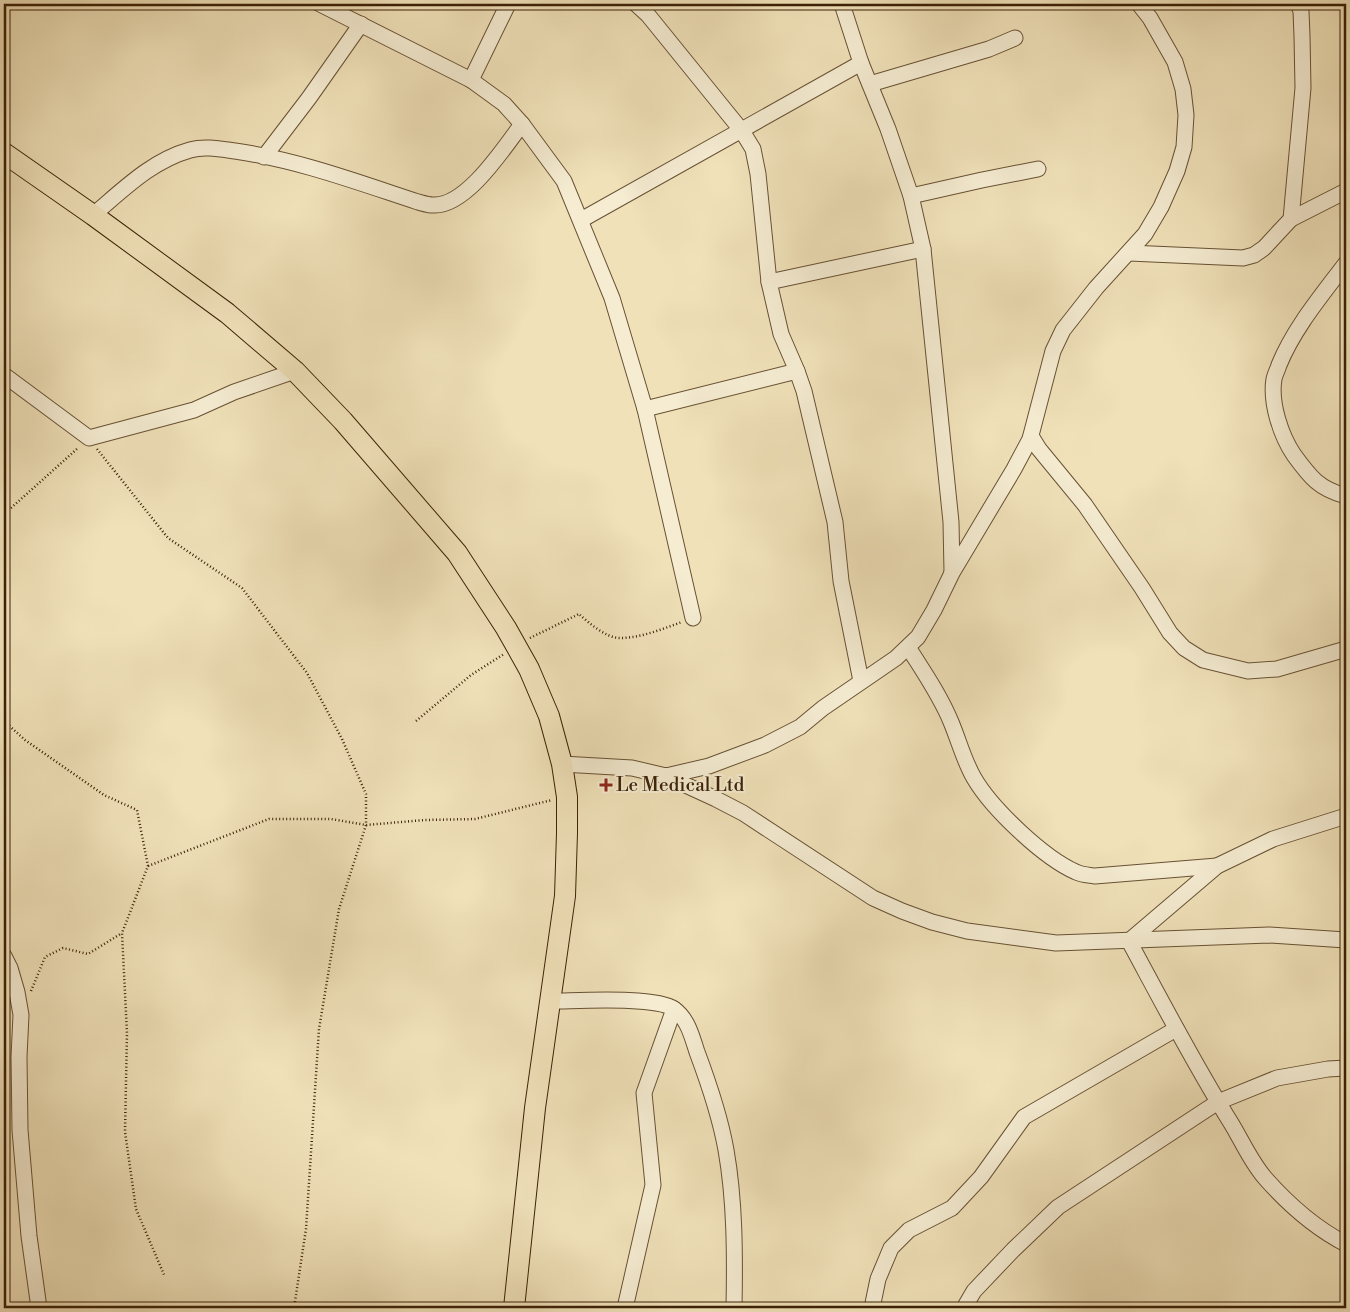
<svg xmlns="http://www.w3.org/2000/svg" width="1350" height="1312" font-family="'Libre Bodoni',serif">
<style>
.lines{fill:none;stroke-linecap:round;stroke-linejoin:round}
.minor-casing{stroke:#685133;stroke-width:17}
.major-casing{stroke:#3b2106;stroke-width:22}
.path{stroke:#3b2106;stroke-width:2.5;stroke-dasharray:1 2.5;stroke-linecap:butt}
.minor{stroke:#f5ecd2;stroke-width:15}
.major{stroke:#f0e1b9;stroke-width:20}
.poi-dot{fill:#8f2418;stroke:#f5ecd2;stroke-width:2}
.labels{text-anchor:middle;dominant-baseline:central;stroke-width:4;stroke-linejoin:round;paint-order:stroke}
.poi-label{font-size:19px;fill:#3b2106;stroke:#f5ecd2;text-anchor:start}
</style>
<rect width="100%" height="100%" fill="#f0e1b9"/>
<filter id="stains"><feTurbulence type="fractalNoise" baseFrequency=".004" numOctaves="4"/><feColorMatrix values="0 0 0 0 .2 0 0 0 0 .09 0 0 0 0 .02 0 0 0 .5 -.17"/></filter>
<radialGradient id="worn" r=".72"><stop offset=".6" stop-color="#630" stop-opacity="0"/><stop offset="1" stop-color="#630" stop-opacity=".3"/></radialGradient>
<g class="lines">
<g class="minor-casing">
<g id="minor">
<polyline points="320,4 471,80 504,104 522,124 564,181 612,298 645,409 797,371 804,391 835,522 841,581 861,681"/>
<polyline points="636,4 648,15 742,131 753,149 758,174 769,282 781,334 797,371"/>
<polyline points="842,4 861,63 888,129 911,196 923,249 951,522 952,572"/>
<polyline points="471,80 508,4"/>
<polyline points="870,84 989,49 1015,38"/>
<polyline points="264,157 309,98 361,24"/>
<polyline points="911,196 982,180 1038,169"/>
<path d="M93 215C123 190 151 161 190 150 204 146 220 149 235 151 298 160 357 182 418 202 422 203 428 205 433 205 466 207 504 148 522 124"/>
<polyline points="1291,219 1346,191"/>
<polyline points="581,220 861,63"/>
<polyline points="1129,253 1243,258 1254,255 1264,248 1291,219 1303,88 1302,36 1301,11 1298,4"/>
<path d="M1346 263C1322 295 1294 328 1279 365 1278 369 1275 374 1274 379 1270 403 1281 436 1294 455 1310 477 1319 489 1346 496"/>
<polyline points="769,282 923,249"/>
<polyline points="4,375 89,438 194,410 234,392 295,371"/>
<polyline points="645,409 693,618"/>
<polyline points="1031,436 1039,449 1085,505 1142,588 1170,633 1184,648 1203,660 1248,671 1277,669 1346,649"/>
<path d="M908 647C923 671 940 695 951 722 959 741 964 761 974 778 992 809 1044 858 1076 872 1082 875 1089 875 1095 876L1217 866"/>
<polyline points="562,764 632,768 666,776 709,766 765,745 800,727 823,708 896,658 918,637 934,610 952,573 1014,469 1030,439 1053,351 1063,330 1096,288 1145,234 1161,207 1177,171 1184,147 1186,115 1183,89 1175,62 1150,18 1139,4"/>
<polyline points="666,776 716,799 743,813 873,898 902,911 932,922 967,931 1056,943 1269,935 1346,940"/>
<path d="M1346 816 1273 839 1217 866 1129 941C1162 1002 1194 1064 1231 1123 1242 1141 1251 1162 1265 1178 1288 1204 1315 1228 1346 1244"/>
<polyline points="4,956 10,968 17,992 21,1015 19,1057 20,1130 29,1236 39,1308"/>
<path d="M551 1001C577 1001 656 996 674 1009 688 1019 692 1037 697 1052 709 1084 720 1116 726 1150 735 1201 735 1256 734 1308"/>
<polyline points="625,1308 653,1185 644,1093 674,1009"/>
<polyline points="872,1308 878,1279 891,1248 909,1230 952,1208 981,1177 1024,1117 1176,1029"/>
<polyline points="964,1308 974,1291 1013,1250 1058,1207 1218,1102 1277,1078 1328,1069 1346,1068"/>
</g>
</g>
<g class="major-casing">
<polyline id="major" points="4,153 93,215 227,313 295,371 343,421 457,553 506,628 529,669 549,716 562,764 567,797 567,833 565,896 535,1108 514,1308"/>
</g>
<g class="path">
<polyline points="97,449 168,538 242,588 307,673 342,739 366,794 366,825 339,909 319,1029 306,1229 294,1308"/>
<polyline points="11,508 78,448"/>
<path d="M530 638 579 614C589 623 606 638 620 638 641 638 662 629 682 622"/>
<polyline points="4,721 25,740 104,795 137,810 148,866 122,933 127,1033 125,1132 136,1209 165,1277"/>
<polyline points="416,721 471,675 504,654"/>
<polyline points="148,866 269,819 331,819 366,825 425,820 475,819 552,800"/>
<polyline points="31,991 45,957 63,948 88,954 122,933"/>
</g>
<use href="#minor" class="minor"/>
<use href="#major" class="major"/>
</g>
<path class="poi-dot" d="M603.5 777.5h5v5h5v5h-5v5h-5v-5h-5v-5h5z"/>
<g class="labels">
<g class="poi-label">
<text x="616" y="785">Le Medical Ltd</text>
</g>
</g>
<rect width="1350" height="1312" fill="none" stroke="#f0e1b9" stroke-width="20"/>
<rect x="5" y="5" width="1340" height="1302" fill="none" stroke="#3b2106" stroke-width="2.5"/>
<rect x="10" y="10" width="1330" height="1292" fill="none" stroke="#3b2106"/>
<rect width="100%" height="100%" filter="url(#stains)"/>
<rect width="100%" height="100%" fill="url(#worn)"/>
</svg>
